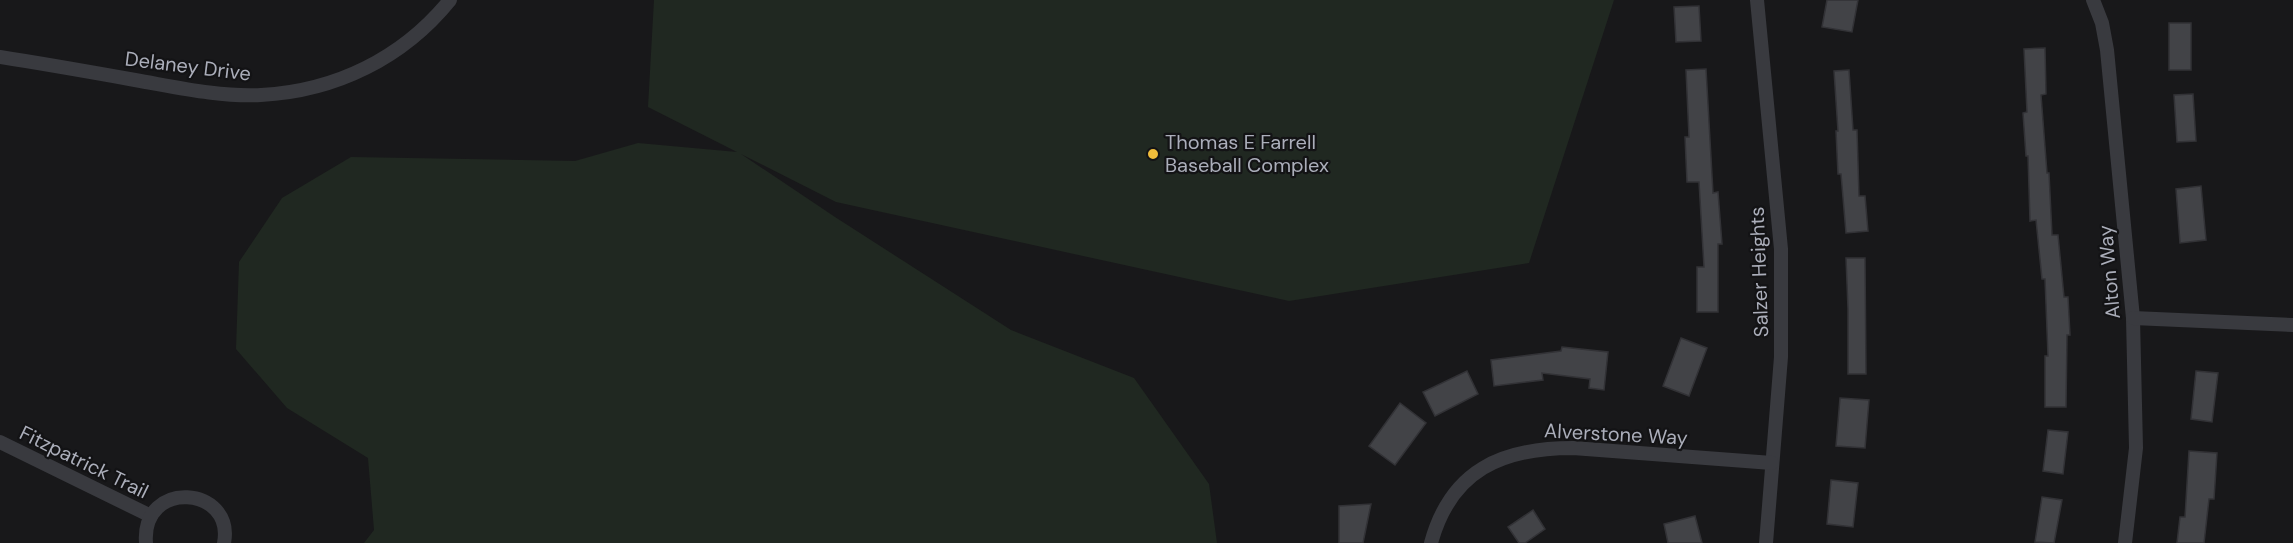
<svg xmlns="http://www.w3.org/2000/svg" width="2293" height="543" font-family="'DM Sans',sans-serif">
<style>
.green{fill:#202821}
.building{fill:#424347;stroke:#323236;stroke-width:1.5}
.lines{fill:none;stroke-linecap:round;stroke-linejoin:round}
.street{stroke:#393a3f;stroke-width:14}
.poi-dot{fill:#efbc3b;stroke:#131315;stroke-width:2}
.labels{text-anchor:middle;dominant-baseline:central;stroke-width:4.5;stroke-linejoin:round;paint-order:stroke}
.street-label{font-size:20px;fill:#abaeba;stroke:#131315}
.poi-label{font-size:20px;fill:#abaeba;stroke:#131315;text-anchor:start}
</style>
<rect width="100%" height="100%" fill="#18181a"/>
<polygon class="green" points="654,0 1614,0 1529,263 1289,301 836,202 741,154 835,217 1011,330 1134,378 1209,484 1217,543 364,543 374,530 368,458 287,408 236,349 239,262 282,198 351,157 575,161 638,143 737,152 648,107"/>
<g class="building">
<polygon points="1827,0 1858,0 1852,32 1822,27"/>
<polygon points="1699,6 1701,41 1676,42 1674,7"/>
<rect x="2169" y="23" width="22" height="47"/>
<polygon points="2045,48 2046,94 2041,95 2047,173 2049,173 2052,235 2058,235 2064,297 2068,297 2070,335 2067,335 2066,407 2045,407 2045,356 2048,356 2045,279 2042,279 2036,220 2030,221 2028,156 2026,156 2023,113 2027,112 2024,49"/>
<polygon points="1706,69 1713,193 1718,192 1722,244 1718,244 1718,312 1697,312 1697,267 1704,267 1699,182 1687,182 1685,137 1689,137 1686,70"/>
<polygon points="1849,70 1853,130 1857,130 1859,196 1865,196 1868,231 1846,233 1841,174 1838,174 1836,131 1838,131 1834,71"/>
<polygon points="2193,94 2196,141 2177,142 2174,95"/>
<polygon points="2201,186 2206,240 2180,243 2176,189"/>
<polygon points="1846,258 1865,258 1866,374 1848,374 1848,309"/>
<polygon points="1681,338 1707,348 1689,396 1663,386"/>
<polygon points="1562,347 1608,352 1604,390 1589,388 1590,379 1542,373 1543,380 1494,386 1491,360 1561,351"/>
<polygon points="1467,371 1478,394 1435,416 1423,392"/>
<polygon points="2196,371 2218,373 2212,422 2191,419"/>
<polygon points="1840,398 1869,400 1865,448 1836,446"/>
<polygon points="1400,403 1426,423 1395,465 1369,446"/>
<polygon points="2048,430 2068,432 2063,474 2043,471"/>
<polygon points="2189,451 2217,453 2214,499 2209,499 2204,543 2177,543 2180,517 2185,517"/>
<polygon points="1831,480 1858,483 1853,527 1827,524"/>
<polygon points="2042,497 2062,500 2054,543 2035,542"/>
<polygon points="1371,504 1363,543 1339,543 1339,506"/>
<polygon points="1533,510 1545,529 1525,543 1519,543 1508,527"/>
<polygon points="1695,516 1702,543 1668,543 1664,524"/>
</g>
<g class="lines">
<g class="street">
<polyline points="1757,0 1781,249 1781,357 1766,543"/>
<polyline points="2093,0 2102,23 2107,50 2133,318 2136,448 2125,543"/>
<path d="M0 57C45 64 90 72 135 80 176 87 219 97 261 95 336 91 403 58 450 0"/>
<polyline points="2133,318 2293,325"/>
<polyline points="0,442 151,516"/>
<path d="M146 543C141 478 235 486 224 543"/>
<path d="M1431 543C1451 470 1502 448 1573 448L1772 463"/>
</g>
</g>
<circle class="poi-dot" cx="1153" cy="154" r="6"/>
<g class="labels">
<g class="street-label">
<text transform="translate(188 66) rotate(7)">Delaney Drive</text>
<text transform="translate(1759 272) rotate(-92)">Salzer Heights</text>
<text transform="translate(2109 272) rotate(-95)">Alton Way</text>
<text transform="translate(1616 434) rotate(3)">Alverstone Way</text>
<text transform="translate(84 462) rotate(26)">Fitzpatrick Trail</text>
</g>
<g class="poi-label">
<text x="1165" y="142">Thomas E Farrell<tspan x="1165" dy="23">Baseball Complex</tspan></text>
</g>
</g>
</svg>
